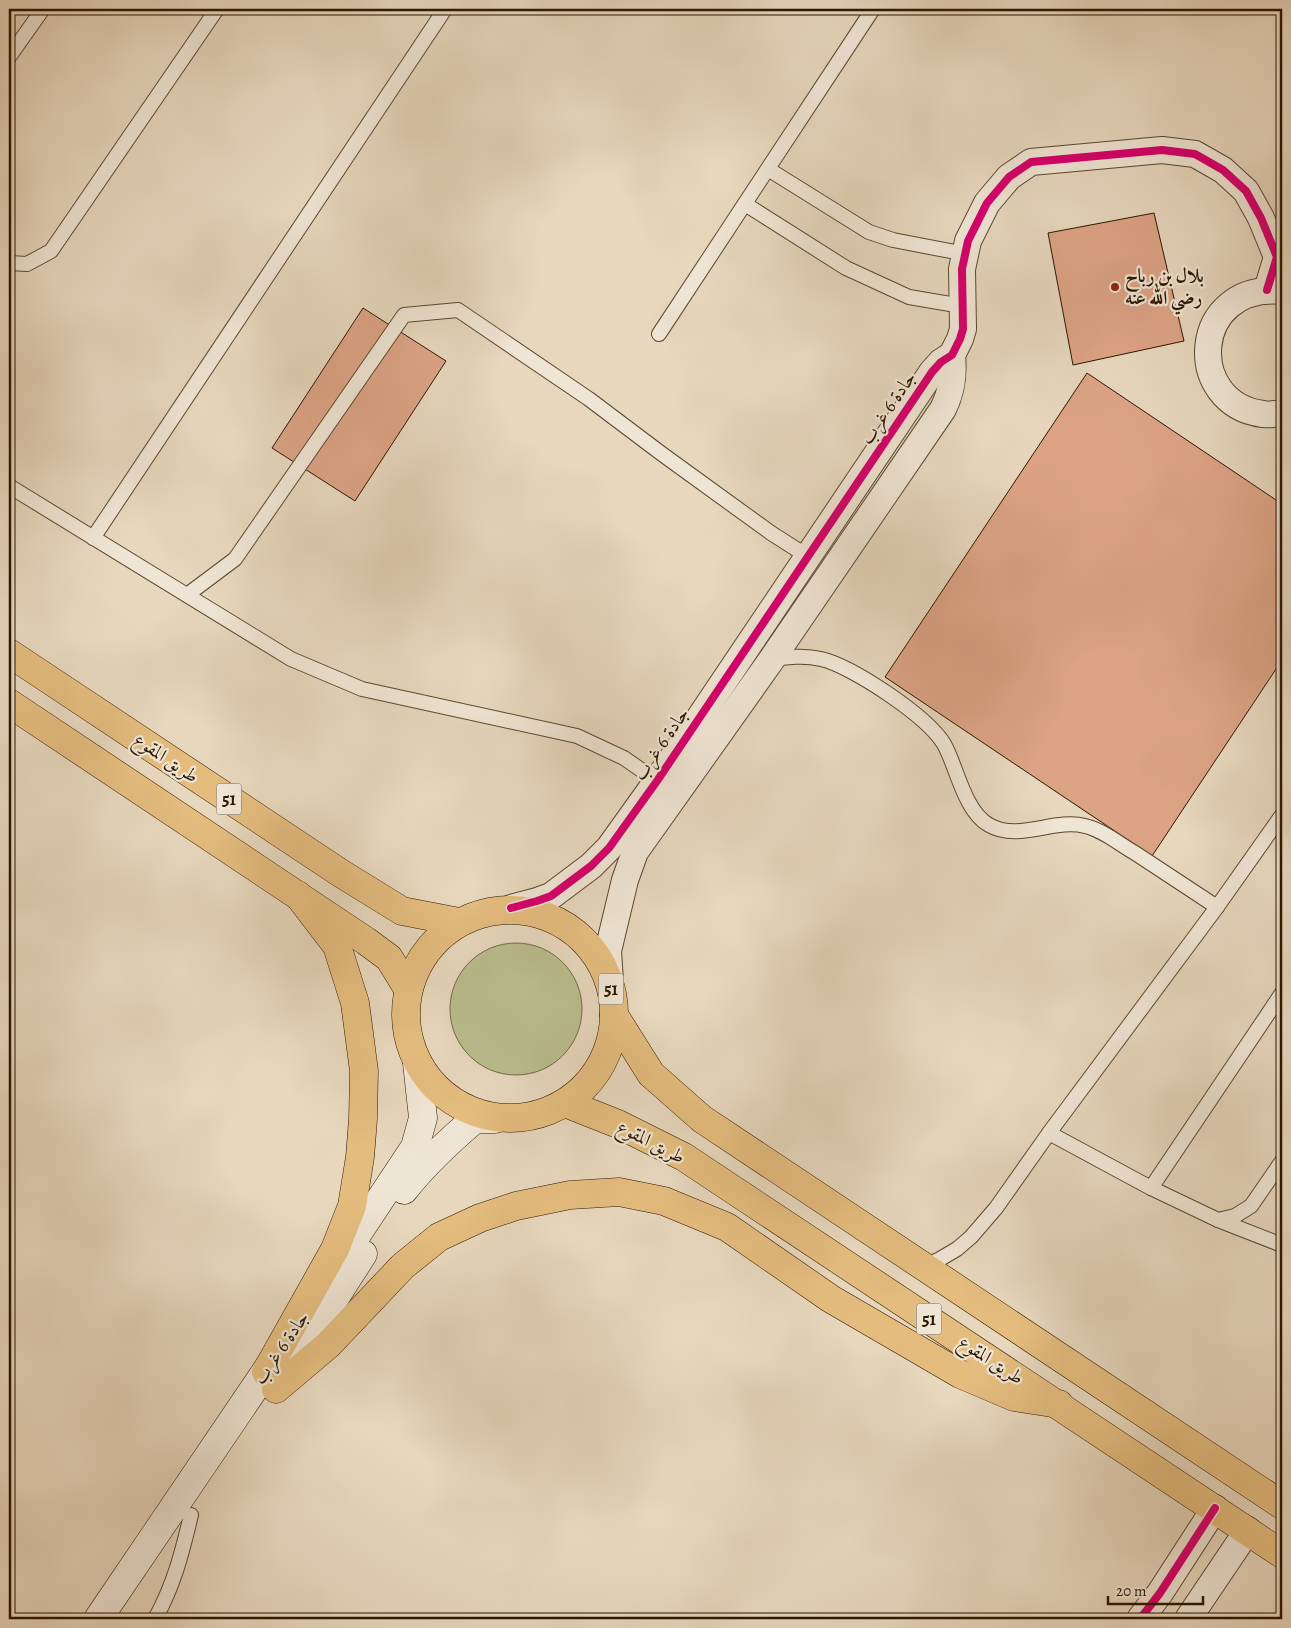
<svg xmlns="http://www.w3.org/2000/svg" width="1291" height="1628" font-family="Alegreya,Amiri,serif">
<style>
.green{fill:#babd8d;stroke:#726a48}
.building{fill:#dca385;stroke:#2b1702}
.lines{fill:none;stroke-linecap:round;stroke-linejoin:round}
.lane-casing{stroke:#5a4731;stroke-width:16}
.street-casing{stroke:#5a4731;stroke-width:28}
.secondary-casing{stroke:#2b1702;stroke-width:29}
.primary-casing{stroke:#2b1702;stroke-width:29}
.lane{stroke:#efe5d4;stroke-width:14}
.street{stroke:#efe5d4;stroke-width:26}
.secondary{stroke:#efe5d4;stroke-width:28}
.primary{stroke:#e4bc7e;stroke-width:28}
.cycleway-casing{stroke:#efe5d4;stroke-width:11}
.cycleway{stroke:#d6006c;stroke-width:8}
.poi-dot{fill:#8f2418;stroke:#efe5d4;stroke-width:2}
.labels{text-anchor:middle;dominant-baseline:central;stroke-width:4.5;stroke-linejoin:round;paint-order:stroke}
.shield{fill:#efe5d4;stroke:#665541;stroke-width:1}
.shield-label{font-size:18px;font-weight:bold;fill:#2b1702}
.poi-label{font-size:19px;font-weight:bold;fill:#2b1702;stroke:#efe5d4;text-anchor:start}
.street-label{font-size:19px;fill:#2b1702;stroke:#efe5d4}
</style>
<rect width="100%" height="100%" fill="#e7d7bd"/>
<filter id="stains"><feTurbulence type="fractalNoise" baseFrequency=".004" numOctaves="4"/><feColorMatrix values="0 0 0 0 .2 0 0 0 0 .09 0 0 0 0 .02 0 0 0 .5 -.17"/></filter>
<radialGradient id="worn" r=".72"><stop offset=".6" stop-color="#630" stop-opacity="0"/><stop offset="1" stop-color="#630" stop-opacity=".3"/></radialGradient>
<circle class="green" cx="516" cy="1009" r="66"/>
<g class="building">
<polygon points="1154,213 1184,341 1073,365 1048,233"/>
<polygon points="363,308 446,361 355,501 272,448"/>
<polygon points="1087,373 1282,504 1282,660 1152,856 885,677"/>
</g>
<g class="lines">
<g class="lane-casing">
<g id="lane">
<polyline points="9,57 43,9"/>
<polyline points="768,169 869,232 893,240 966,254"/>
<polyline points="745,204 846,268 909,297 962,306"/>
<polyline points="9,263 27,264 51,251 217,9"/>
<polyline points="659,334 873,9"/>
<polyline points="9,486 291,659 362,689 577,736 624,758 657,781"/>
<polyline points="93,538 445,9"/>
<polyline points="187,595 235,559 404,315 458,310 589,399 662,454 771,533 807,556"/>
<path d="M772 659C788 657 805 655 821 659 852 666 927 716 944 744 957 767 964 811 989 825 1018 842 1054 818 1085 826 1103 830 1119 844 1135 853 1162 871 1190 889 1217 907"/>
<polyline points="1049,1133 1151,1188 1218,1220 1235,1216 1251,1206 1282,1161"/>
<polyline points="1151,1188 1282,993"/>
<polyline points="1218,1220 1282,1245"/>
<polyline points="923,1267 940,1259 957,1249 971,1237 996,1208 1049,1133 1217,907 1282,815"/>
<path d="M155 1619C174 1585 182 1553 191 1515"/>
</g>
</g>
<g class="street-casing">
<g id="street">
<path d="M1282 291C1190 283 1184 404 1263 414 1269 415 1276 414 1282 413"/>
<polyline points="511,908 537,901 551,896 591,866 609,848 657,781 932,372 941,362 952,355 960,339 963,329 962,269 968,241 987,203 1009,177 1031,162 1162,150 1195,154 1223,170 1246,191 1261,218 1277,257 1267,290"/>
<path d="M610 981 608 951 625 880 635 852 772 659 943 409C952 391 954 375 952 355"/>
<polyline points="1140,1619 1160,1593 1215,1508"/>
<polyline points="1188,1619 1248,1530"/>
</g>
</g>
<g class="secondary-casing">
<g id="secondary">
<path d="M404 1190C425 1163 449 1141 475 1119H495"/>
<polyline points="334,1269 415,1147 423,1118 417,1063"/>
<polyline points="282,1380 363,1254"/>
<polyline points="98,1619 279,1352"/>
</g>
</g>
<g class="primary-casing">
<g id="primary">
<polyline points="9,653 342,874 402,911 459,922"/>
<polyline points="9,703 366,941 389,958 408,989"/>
<circle cx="510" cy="1014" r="104"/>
<polyline points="614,1015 651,1074 702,1119 1282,1505"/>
<polyline points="565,1103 618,1124 684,1157 1282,1554"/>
<polyline points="266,1372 335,1249 352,1206 360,1157 363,1119 364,1071 355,1003 337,946 298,895"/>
<polyline points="276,1389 328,1345 403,1266 439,1237 480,1218 516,1206 570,1195 619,1192 664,1201 727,1227 831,1299 960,1374 1014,1397 1059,1404"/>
</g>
</g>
<use href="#lane" class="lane"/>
<use href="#street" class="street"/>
<use href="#secondary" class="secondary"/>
<use href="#primary" class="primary"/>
<g class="cycleway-casing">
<g id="cycleway">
<polyline points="511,908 537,901 551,896 591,866 609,848 657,781 932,372 941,362 952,355 960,339 963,329 962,269 968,241 987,203 1009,177 1031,162 1162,150 1195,154 1223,170 1246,191 1261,218 1277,257 1267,290"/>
<polyline points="1140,1619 1160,1593 1215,1508"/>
</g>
</g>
<use href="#cycleway" class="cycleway"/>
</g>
<circle class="poi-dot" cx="1115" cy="287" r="5"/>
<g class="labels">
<g class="shield">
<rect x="216.5" y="783.5" width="25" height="31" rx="4"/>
<rect x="598.5" y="973.5" width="25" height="31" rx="4"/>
<rect x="916.5" y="1303.5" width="25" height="31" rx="4"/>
</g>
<g class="shield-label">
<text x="229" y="799">51</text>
<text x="611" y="989">51</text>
<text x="929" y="1319">51</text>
</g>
<g class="poi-label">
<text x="1125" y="276">بلال بن رباح<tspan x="1125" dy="22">رضي الله عنه</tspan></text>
</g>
<g class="street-label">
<text transform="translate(888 408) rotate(-56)">جادة 6 غرب</text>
<text transform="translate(661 744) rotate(-56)">جادة 6 غرب</text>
<text transform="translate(166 758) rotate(34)">طريق المقوع</text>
<text transform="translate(651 1142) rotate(27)">طريق المقوع</text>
<text transform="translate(281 1348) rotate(-56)">جادة 6 غرب</text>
<text transform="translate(991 1360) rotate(33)">طريق المقوع</text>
</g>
</g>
<rect width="1291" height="1628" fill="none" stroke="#e7d7bd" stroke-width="30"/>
<rect x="10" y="10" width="1271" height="1608" fill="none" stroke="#2b1702" stroke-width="2.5"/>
<rect x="15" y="15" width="1261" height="1598" fill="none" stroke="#2b1702"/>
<path d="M1108 1596v8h95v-8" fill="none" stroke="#2b1702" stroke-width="2.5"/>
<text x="1116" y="1596" font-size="15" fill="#2b1702" stroke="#efe5d4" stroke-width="4" paint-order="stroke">20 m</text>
<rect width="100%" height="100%" filter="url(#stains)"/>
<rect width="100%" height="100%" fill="url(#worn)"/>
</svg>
